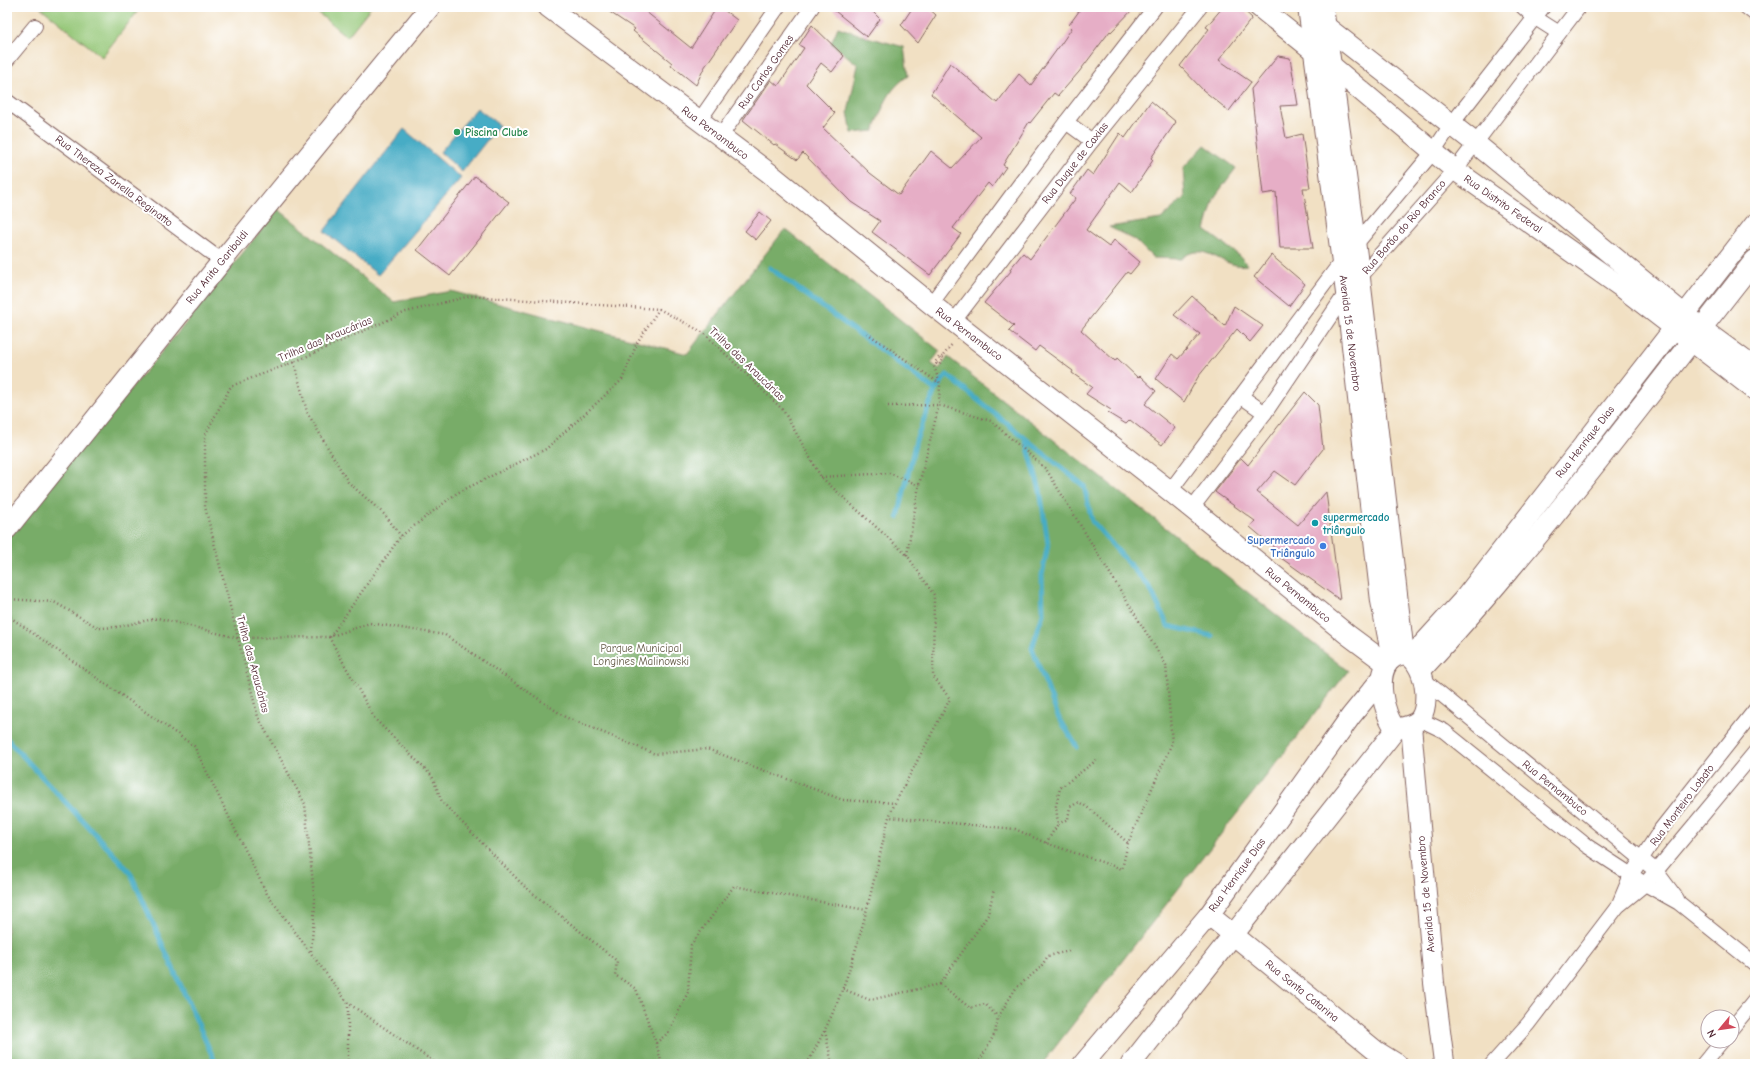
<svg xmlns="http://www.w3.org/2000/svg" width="1762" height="1071" font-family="'Comic Neue',sans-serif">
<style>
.green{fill:#95c778;stroke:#707352}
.forest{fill:#78ac68;stroke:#61664a}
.water{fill:#46acc5;stroke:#486678}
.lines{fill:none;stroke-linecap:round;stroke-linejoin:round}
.stream{stroke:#46acc5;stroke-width:5}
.building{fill:#e6aec6}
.street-casing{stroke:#846360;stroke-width:16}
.secondary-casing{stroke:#846360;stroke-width:22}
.path{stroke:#846360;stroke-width:2.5;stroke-dasharray:1 3;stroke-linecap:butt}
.street{stroke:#fff;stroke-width:14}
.secondary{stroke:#fff;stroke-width:20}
.leisure-dot{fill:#2e9e5b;stroke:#fff;stroke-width:1.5}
.culture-dot{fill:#0f9aa8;stroke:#fff;stroke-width:1.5}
.shop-dot{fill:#3f7fe0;stroke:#fff;stroke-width:1.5}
.labels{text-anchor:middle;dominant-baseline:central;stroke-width:4;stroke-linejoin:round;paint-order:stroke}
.street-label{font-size:11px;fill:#4a1f2b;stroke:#fff}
.leisure-label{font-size:11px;font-weight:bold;fill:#27864d;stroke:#fff;text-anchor:start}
.culture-label{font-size:11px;font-weight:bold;fill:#0d838f;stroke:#fff;text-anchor:start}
.shop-label{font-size:11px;font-weight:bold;fill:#366cbe;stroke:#fff;text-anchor:end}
.park-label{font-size:11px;fill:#645a46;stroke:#fff}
</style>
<rect width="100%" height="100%" fill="#fff"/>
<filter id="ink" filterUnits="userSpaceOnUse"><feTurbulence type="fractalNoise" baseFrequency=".025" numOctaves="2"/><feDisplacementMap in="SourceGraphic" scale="8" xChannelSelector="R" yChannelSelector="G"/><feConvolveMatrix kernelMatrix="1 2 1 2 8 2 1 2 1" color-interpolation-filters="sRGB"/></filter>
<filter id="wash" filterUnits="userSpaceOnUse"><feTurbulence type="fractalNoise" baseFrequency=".012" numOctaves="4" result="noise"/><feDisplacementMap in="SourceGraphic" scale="16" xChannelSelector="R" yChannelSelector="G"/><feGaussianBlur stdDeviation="0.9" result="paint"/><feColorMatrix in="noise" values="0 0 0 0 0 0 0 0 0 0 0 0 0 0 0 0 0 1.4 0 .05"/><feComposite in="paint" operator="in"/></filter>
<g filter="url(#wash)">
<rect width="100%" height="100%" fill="#f1e0c3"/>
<g class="green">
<polygon points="40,7 141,7 102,57"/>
<polygon points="311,7 371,7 347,37"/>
</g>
<g class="forest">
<path d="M838 27 867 37 904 47 908 76C886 91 883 108 874 131L852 133 848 112 858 65 831 43Z"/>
<path d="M1205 145 1236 168 1214 198 1205 230 1240 256 1247 265C1222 270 1205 238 1181 259L1153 258 1135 240 1109 227 1161 219 1185 197 1183 168Z"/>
<polygon points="278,209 394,302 451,291 687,354 785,229 940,351 931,363 939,369 948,357 1348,671 1042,1064 7,1064 7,537 200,306"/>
</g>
<g class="water">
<polygon points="477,108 499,125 462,172 440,152"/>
<polygon points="404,129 461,178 378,275 324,231"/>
</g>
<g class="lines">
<g class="stream">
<polyline points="770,268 935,390"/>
<polyline points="1026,441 1040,490 1048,544 1042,575 1043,614 1032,648 1058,716 1077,747"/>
<polyline points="898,517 916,440 935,390 947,375 1084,486 1092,521 1150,588 1168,626 1212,636"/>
<polyline points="7,739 130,872 216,1064"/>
</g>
</g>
<g id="blocks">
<g class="building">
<polygon points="602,7 640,7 691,48 717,7 720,7 737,20 704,68 696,85 671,65 672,63 633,31 635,29"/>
<polygon points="830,7 868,7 880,19 867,37"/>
<polygon points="913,7 927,7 936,15 918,43 901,25"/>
<polygon points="1082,7 1135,7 1111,32 1110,31 1079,72 1058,96 1054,93 1030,123 1029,122 1003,165 1006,167 992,187 988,183 953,228 961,234 930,275 872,232 880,221 851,202 803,153 797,160 775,144 774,145 743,120 771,80 778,86 804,48 799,45 812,25 844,56 832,72 821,63 806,84 835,113 823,128 870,173 899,195 931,151 952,168 981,137 931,94 950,63 997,103 1019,74 1031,85 1061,44 1072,28 1069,25"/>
<polygon points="1223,7 1240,7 1252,18 1219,60 1251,82 1229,111 1203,90 1180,66 1209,29 1206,27"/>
<polygon points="1278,56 1290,58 1298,105 1280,106 1286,138 1302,134 1310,188 1303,188 1313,248 1280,248 1276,192 1263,194 1251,89"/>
<polygon points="1151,101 1176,122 1151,158 1153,160 1132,192 1120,182 1086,230 1109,247 1114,240 1140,262 1130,274 1127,272 1081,330 1115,361 1117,358 1138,378 1140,376 1156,391 1145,404 1175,428 1162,445 1130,420 1126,424 1108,413 1111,410 1086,394 1092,387 1072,373 1073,371 1039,346 1035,351 1009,331 1014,326 984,303 1011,271 1010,269 1023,253 1030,259 1076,198 1070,194 1087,170 1093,175 1120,133 1125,138"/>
<polygon points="475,176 509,202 450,276 417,250"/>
<polygon points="760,212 771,221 756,240 745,231"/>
<polygon points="1271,255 1305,284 1289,306 1254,277"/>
<polygon points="1192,296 1225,326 1234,306 1263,326 1250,342 1237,329 1198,377 1184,402 1156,379 1172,354 1178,359 1200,334 1174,315"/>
<polygon points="1305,392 1318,405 1323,449 1295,485 1275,471 1257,492 1298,525 1326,492 1340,600 1274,553 1277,550 1250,527 1255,521 1215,492 1241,458 1248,465"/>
</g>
</g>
</g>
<g filter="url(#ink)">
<use href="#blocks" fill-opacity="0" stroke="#846360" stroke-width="1"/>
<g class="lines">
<g class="street-casing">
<g id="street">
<polyline points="1523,7 1534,17 1559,33"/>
<polyline points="1746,7 1755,14"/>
<polyline points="7,60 35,26"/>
<polyline points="7,101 222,261"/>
<polyline points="699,121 778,7"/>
<polyline points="1066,122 1092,141"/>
<polyline points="720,137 812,7"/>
<polyline points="931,304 1066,122 1155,7"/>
<polyline points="954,321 1092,141 1200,7"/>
<polyline points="1242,397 1265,413"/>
<polyline points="1170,491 1341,262 1433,152 1451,125 1543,7"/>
<polyline points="1192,508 1265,413 1346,293 1455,170 1579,7"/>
<polyline points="1424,680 1656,871 1677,899"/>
<polyline points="1419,719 1444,731 1587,846 1645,884 1679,903 1755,964"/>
<polyline points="1619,904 1631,875 1661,829 1755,710"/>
<polyline points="1732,1028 1755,1000"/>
<polyline points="1492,1064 1528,1024 1618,906 1645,884 1656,871 1755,752"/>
<polyline points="1703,1064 1722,1041"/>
</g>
</g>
<g class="secondary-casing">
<g id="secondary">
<polyline points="548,7 768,172 931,304 1170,491 1348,635 1387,664"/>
<polyline points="1259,7 1314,51 1455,170 1624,289 1755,390"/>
<polyline points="1308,7 1346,293 1381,601 1392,658"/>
<polyline points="1323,7 1360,278 1404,654"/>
<polyline points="1320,22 1475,143 1702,329 1755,368"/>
<polyline points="7,529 222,261 430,7"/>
<path d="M1404 654C1425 660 1432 705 1419 720 1413 726 1404 727 1396 729 1383 714 1374 672 1392 659 1395 656 1400 655 1404 654Z"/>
<polyline points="1412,656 1464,599 1755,224"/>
<path d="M1421 670C1541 541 1646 398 1755 260"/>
<polyline points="1411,726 1434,983 1444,1062"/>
<polyline points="1209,915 1376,1051 1397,1064"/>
<polyline points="1083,1064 1209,915 1351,716 1382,678"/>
<polyline points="1131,1064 1396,729"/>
</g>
</g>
<g class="path">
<polyline points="867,333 939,383"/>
<polyline points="942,357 940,356 935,362 939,365 944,358 942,357 953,343"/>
<polyline points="294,362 307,412 348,482 385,515 401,536"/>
<polyline points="888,406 939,405 991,421 1046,469 1166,665 1172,743 1128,843 1122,869 1046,843 1015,829 889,817"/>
<polyline points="821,477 889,473 919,485"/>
<polyline points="7,599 54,602 99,628 117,627 158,618 237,638 329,637 370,623 445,635 565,717 655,754 707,749 843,800 895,803"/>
<polyline points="7,615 194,746 267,894 348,1003 437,1064"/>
<polyline points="329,637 375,719 432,776 442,802 525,887 617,961 615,975 636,989 656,1043 662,1064"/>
<polyline points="330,637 401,536 457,493 546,449 622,380 638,341 659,309"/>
<polyline points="1058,824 1068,819 1070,807 1079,802 1091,810 1128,843"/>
<polyline points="1046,843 1058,824 1056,806 1060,788 1098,759"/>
<polyline points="311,951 315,905 305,804 258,717 205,507 205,435 231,386 294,362 406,312 470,296 659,309 704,333 783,410 821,477 907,555"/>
<polyline points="940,984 970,1008 985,1004 998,1017"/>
<polyline points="843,989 870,1000 940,984 988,915 994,889"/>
<polyline points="825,1031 832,1064"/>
<polyline points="656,1043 668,1033 688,992 691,945 734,886 866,910"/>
<polyline points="348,1064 348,1003"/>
<path d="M807 1064C820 1040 833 1015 842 990 863 935 875 873 889 817L895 803 950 699 933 676 934 595 907 555 919 485 939 405 940 384 934 366 937 363"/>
<polyline points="978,1064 995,1033 998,1017 1016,988 1040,968 1048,956 1069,951"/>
</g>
<use href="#street" class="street"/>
<use href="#secondary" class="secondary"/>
</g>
</g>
<circle class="leisure-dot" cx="457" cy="132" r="4"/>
<circle class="culture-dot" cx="1315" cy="523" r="4"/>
<circle class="shop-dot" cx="1323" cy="546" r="4"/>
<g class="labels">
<g class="street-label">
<text transform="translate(766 72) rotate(-55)">Rua Carlos Gomes</text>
<text transform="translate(715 133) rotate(37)">Rua Pernambuco</text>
<text transform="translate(1075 163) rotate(-52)">Rua Duque de Caxias</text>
<text transform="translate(114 181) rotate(37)">Rua Thereza Zanella Reginatto</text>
<text transform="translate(1503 204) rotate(35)">Rua Distrito Federal</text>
<text transform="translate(1404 227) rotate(-49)">Rua Barão do Rio Branco</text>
<text transform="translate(217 267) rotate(-51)">Rua Anita Garibaldi</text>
<text transform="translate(1350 333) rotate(83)">Avenida 15 de Novembro</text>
<text transform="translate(969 334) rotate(37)">Rua Pernambuco</text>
<text transform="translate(325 339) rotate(-23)">Trilha das Araucárias</text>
<text transform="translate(747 364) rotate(44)">Trilha das Araucárias</text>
<text transform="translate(1585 442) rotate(-52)">Rua Henrique Dias</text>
<text transform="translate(1298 595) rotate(39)">Rua Pernambuco</text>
<text transform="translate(253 664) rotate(75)">Trilha das Araucárias</text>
<text transform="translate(1555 788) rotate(39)">Rua Pernambuco</text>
<text transform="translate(1682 805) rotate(-53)">Rua Monteiro Lobato</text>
<text transform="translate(1237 875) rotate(-54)">Rua Henrique Dias</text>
<text transform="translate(1426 894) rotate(-95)">Avenida 15 de Novembro</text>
<text transform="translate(1302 991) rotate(39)">Rua Santa Catarina</text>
</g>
<g class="leisure-label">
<text x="465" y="132">Piscina Clube</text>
</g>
<g class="culture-label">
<text x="1323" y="517">supermercado<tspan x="1323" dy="13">triângulo</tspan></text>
</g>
<g class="shop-label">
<text x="1315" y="540">Supermercado<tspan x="1315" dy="13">Triângulo</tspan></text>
</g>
<g class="park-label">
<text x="641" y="648">Parque Municipal<tspan x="641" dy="13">Longines Malinowski</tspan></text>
</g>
</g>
<rect width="1762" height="1071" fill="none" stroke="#fff" stroke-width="24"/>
<g transform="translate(1720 1029) rotate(241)"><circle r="19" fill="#ffffff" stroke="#b7a5aa"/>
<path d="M0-3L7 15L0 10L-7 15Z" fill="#d1495b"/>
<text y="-6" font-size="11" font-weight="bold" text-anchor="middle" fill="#4a1f2b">N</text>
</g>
</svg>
